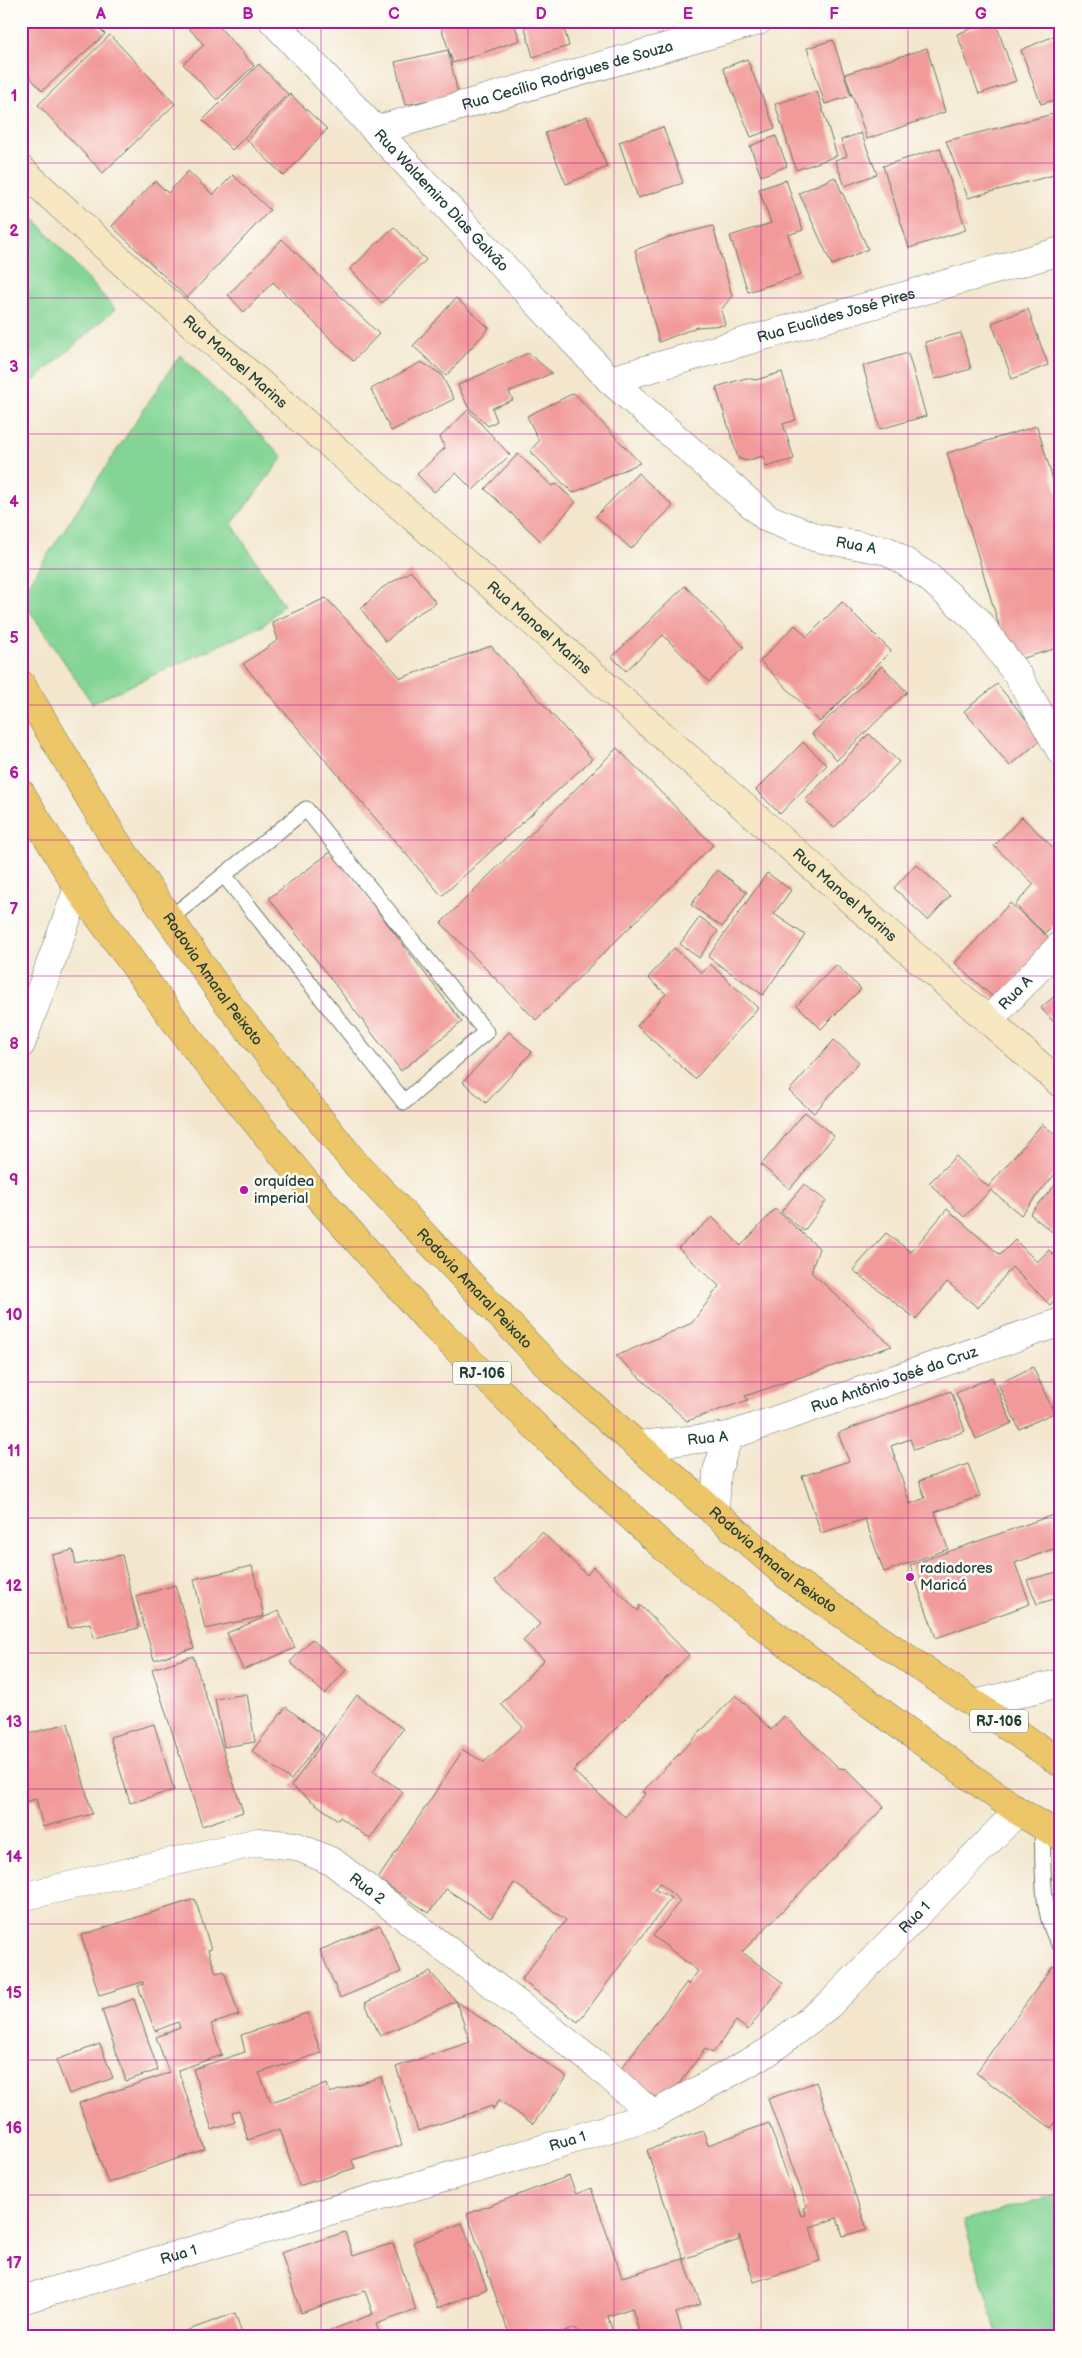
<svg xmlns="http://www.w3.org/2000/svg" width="1082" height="2358" font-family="'Balsamiq Sans',sans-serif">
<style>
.green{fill:#84d595;stroke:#528964}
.building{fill:#f19a99}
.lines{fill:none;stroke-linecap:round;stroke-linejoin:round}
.service-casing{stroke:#69786a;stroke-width:17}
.minor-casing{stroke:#69786a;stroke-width:29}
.secondary-casing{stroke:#69786a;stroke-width:29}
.trunk-casing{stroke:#69786a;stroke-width:29}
.service{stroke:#fff;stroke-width:15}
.minor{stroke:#fff;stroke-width:28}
.secondary{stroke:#f7e8c3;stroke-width:28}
.trunk{stroke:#ecc669;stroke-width:28}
.grid{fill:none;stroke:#b5179e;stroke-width:1;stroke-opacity:0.55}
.poi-dot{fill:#b5179e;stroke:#fdfcf7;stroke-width:2}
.labels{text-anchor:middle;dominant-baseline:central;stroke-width:5;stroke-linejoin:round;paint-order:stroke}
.shield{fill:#fdfcf7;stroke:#62766e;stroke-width:1}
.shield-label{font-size:14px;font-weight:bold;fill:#1f3d34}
.street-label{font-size:15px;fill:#1f3d34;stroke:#fdfcf7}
.poi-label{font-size:15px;fill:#1f3d34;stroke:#fdfcf7;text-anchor:start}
.neatline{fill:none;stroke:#b5179e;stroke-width:2}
.grid-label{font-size:16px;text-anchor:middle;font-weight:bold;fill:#b5179e}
</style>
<rect width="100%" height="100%" fill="#fdfcf7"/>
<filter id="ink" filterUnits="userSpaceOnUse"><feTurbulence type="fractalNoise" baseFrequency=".02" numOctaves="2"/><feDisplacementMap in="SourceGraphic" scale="10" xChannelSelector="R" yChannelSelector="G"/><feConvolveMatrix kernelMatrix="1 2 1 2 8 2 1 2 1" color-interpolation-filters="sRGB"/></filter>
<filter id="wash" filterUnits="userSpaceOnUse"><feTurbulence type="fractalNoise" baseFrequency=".0096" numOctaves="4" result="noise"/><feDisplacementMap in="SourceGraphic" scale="20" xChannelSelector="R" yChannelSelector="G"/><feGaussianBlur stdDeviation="1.12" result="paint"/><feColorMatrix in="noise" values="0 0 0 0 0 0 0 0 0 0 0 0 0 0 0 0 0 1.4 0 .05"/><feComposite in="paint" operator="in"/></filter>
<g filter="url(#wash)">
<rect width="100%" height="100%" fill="#f3e6cd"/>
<g class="green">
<polygon points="21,204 115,309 21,392"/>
<polygon points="180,355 283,457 232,524 284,605 264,625 92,703 21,598 21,595"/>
<polygon points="1061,2194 1061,2337 998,2337 964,2221"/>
</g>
<g id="blocks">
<g class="building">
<polygon points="29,21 93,21 105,34 42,91 21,67 21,28"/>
<polygon points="192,21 214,21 254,66 217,100 183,64 204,45 187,26"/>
<polygon points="439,21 513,21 520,40 453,63"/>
<polygon points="523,21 562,21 569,46 533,57"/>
<polygon points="992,21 995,21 1016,81 979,94 957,34"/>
<polygon points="1061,33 1061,98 1041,104 1021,50"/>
<polygon points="110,35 175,104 103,173 38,105"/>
<polygon points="833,40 851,96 825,104 807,48"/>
<polygon points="927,48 945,112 867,139 845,74"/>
<polygon points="448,50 458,94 405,105 395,62"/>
<polygon points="747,59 775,128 751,137 723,68"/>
<polygon points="259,64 288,94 232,150 203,120"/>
<polygon points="817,91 837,156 796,170 775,104"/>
<polygon points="290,94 327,129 284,176 247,140"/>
<polygon points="1061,112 1061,173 968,198 946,141"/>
<polygon points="587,116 607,167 566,184 545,133"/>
<polygon points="663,127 683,183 638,198 619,142"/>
<polygon points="861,133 877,174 845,186 835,160 847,156 841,140"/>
<polygon points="776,136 787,166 761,176 750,146"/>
<polygon points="940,148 966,230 909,248 883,166"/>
<polygon points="188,171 213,195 233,175 270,210 187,298 112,226 155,181 168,193"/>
<polygon points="835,177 868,249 832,265 799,193"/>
<polygon points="786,180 803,230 788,235 801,275 748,292 730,236 771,223 759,189"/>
<polygon points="713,226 732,296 721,310 725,325 697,327 659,342 635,250 669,237"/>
<polygon points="394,227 426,260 382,303 350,269"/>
<polygon points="282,239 379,334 353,361 273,282 244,312 228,295"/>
<polygon points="456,298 489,328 446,376 413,346"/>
<polygon points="1028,309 1048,365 1012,379 992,323"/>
<polygon points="961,333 971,369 935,379 925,342"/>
<polygon points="528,353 552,373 509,392 513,400 492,408 497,421 488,426 468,407 458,385"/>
<polygon points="908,353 926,416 880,429 863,366"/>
<polygon points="421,362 441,374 454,399 391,431 371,389"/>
<polygon points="782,372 796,420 783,424 794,459 766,467 763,456 746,461 738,458 716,387 746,378 756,380"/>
<polygon points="574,393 640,463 573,493 530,451 539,441 527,416"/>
<polygon points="468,410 510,455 473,490 456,473 434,492 417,474 445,448 440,437"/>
<polygon points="1037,426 1057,493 1061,492 1061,647 1010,662 947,453"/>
<polygon points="518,454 552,486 556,484 576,502 541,541 485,489"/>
<polygon points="638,473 673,506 631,549 596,516"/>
<polygon points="411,571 436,603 411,618 386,642 361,609 382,588"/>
<polygon points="685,586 744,647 709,682 663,635 626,671 612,657"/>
<polygon points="326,598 401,678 491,646 592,759 442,896 243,664 278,640 272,622"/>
<polygon points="842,602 891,651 820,722 760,661 795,625 807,637"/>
<polygon points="882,666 907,692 837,760 812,734"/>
<polygon points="997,684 1042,739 1010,766 964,711"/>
<polygon points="869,734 899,762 834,828 805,800"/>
<polygon points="803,742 827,765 780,814 756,790"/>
<polygon points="617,748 713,845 536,1020 441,923"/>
<polygon points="1022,817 1061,855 1061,918 1045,934 1015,905 1034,884 994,846"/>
<polygon points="332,851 462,1022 401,1071 269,898"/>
<polygon points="916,864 950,896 928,920 894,888"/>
<polygon points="717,870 747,892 722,927 691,905"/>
<polygon points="767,873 791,890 774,914 805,935 763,995 708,957"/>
<polygon points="1010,903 1051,940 996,1000 955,963"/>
<polygon points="700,917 718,931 699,958 680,944"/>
<polygon points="674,948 702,973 710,964 758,1008 695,1079 637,1026 666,994 648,978"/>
<polygon points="836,965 861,989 821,1029 797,1005"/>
<polygon points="1061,990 1061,1030 1041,1008"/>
<polygon points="509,1032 532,1052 486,1103 463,1082"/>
<polygon points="834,1040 859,1062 814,1113 789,1091"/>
<polygon points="805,1112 834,1136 790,1189 761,1165"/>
<polygon points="1042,1124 1061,1139 1061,1167 1021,1215 991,1190 964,1217 929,1183 956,1156 988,1187"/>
<polygon points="1061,1178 1061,1239 1030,1214"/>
<polygon points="804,1184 826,1201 804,1231 781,1212"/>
<polygon points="775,1209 819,1248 811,1272 892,1346 745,1396 748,1400 687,1421 616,1356 692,1323 719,1286 678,1248 712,1217 741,1246"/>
<polygon points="947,1209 1000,1255 1015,1240 1037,1262 1049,1250 1061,1262 1061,1293 1050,1305 1012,1267 978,1308 947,1282 916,1319 853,1270 886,1233 911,1252"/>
<polygon points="1033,1367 1054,1413 1019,1429 998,1384"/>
<polygon points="992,1377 1012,1423 976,1439 956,1393"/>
<polygon points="951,1391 965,1431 914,1450 910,1439 891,1446 910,1504 925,1498 919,1481 968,1464 980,1496 935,1512 948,1549 884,1572 865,1519 821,1533 802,1476 849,1461 838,1433"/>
<polygon points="1053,1515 1061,1535 1061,1546 1015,1563 1030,1604 936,1638 910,1565"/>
<polygon points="542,1532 587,1575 593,1567 638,1611 640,1605 689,1655 573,1771 625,1817 646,1793 642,1792 736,1695 771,1730 784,1716 839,1768 846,1769 884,1807 742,1952 783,1983 748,2030 736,2021 713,2053 705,2049 664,2104 620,2070 687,1982 688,1985 698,1971 653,1936 680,1901 660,1883 654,1889 671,1898 578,2022 521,1980 566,1920 514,1883 491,1918 446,1889 429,1913 378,1879 463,1750 484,1762 523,1727 501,1704 544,1660 523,1641 540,1624 495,1581"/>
<polygon points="73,1550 76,1565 122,1555 139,1628 94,1638 90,1623 69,1628 52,1555"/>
<polygon points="252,1566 264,1616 205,1629 194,1579"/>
<polygon points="1061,1571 1061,1597 1037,1604 1027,1580"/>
<polygon points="175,1585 194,1648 154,1660 136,1597"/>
<polygon points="279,1611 295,1648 243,1670 227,1633"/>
<polygon points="312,1639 346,1670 325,1694 290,1662"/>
<polygon points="193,1656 243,1812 202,1826 152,1669"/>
<polygon points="247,1694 255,1742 224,1747 215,1699"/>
<polygon points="357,1695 403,1729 373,1771 403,1792 370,1839 340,1817 338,1820 291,1786"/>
<polygon points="286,1707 324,1736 291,1780 252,1751"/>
<polygon points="68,1723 92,1814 43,1827 36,1799 21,1803 21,1736"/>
<polygon points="154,1724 174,1790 130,1803 110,1737"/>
<polygon points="195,1899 211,1949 208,1950 216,1973 224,1971 239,2015 211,2024 222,2055 178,2070 205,2149 108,2183 79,2103 169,2073 156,2037 180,2028 178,2022 155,2031 138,1986 144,1984 143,1982 99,1995 81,1935"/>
<polygon points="380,1925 401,1972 340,1998 320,1950"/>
<polygon points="1053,1966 1061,1971 1061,2115 1051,2128 976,2073"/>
<polygon points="430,1972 456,2001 380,2036 365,2003"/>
<polygon points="134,1999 158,2070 126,2081 102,2010"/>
<polygon points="456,2001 567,2077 533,2124 499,2100 493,2109 492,2106 418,2131 396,2067 470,2042"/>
<polygon points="307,2013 321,2053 259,2073 271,2102 327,2084 330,2093 381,2077 402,2145 352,2160 355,2168 299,2186 280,2129 248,2140 239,2110 232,2112 235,2122 212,2130 193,2069 245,2052 241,2035"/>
<polygon points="100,2044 113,2078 69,2094 56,2060"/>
<polygon points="816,2082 867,2229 843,2236 837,2218 810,2227 820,2261 754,2282 739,2235 739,2240 683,2259 647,2150 703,2131 708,2145 769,2123 801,2216 806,2215 803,2208 807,2207 768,2099"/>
<polygon points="569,2176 576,2194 591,2188 622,2277 683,2259 701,2304 676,2313 684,2337 641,2337 632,2308 608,2316 614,2337 579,2337 576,2328 549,2337 510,2337 467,2214"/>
<polygon points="462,2223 487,2289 438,2308 413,2242"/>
<polygon points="345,2232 353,2256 393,2243 416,2310 376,2324 381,2337 313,2337 373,2314 365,2291 301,2313 281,2253"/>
<polygon points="235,2313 243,2337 185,2337 183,2332"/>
</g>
</g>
</g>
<g filter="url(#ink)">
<use href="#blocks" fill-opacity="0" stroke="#69786a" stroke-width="1"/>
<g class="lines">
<g class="service-casing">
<g id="service">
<polyline points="169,919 306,809 486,1032 404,1102 224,875"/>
<path d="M1042 1826C1044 1862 1039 1916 1061 1946"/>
</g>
</g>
<g class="minor-casing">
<g id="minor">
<path id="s1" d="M273 21 610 380 767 518 817 538 888 551 927 576 977 620 1019 677 1061 752"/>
<path id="s2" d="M376 130 758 21"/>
<path id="s3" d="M610 380 1061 251"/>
<path id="s4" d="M989 1020 1061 945"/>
<polyline points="21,1044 78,888"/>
<path id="s5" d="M638 1445 729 1436 1061 1322"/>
<polyline points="715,1513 717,1471 729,1436"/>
<polyline points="974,1704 1061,1683"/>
<path id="s6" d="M21 1897 258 1842 296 1846 333 1862 596 2064 653 2115"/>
<path id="s7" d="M21 2300 499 2162 653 2115 768 2052 829 2005 1018 1811"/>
</g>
</g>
<g class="secondary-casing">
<g id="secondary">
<path id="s8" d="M21 169 135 274 1061 1084"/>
</g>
</g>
<g class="trunk-casing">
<g id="trunk">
<path id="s9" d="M21 684 115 840 227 1002 354 1162 556 1374 791 1579 1061 1763"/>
<polyline points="21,793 78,888 188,1039 307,1184 431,1323 555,1446 665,1548 772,1633 1018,1811 1061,1837"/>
</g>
</g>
<use href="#service" class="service"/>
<use href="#minor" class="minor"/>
<use href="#secondary" class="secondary"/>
<use href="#trunk" class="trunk"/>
</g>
</g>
<path class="grid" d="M174 21V2337M321 21V2337M468 21V2337M614 21V2337M761 21V2337M908 21V2337M21 163H1061M21 298H1061M21 434H1061M21 569H1061M21 705H1061M21 840H1061M21 976H1061M21 1111H1061M21 1247H1061M21 1382H1061M21 1518H1061M21 1653H1061M21 1789H1061M21 1924H1061M21 2060H1061M21 2195H1061"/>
<g class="poi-dot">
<circle cx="244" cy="1190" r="5"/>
<circle cx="910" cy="1577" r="5"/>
</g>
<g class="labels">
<g class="shield">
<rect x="453" y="1361.5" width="58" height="23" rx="4"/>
<rect x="970" y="1709.5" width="58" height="23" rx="4"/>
</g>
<g class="shield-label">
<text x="482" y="1373">RJ-106</text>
<text x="999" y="1721">RJ-106</text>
</g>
<g class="street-label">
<text stroke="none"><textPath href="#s2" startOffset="199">Rua Cecílio Rodrigues de Souza</textPath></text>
<text stroke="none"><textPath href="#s1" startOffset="246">Rua Waldemiro Dias Galvão</textPath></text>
<text stroke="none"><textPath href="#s3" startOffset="235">Rua Euclides José Pires</textPath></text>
<text stroke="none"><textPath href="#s8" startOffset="288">Rua Manoel Marins</textPath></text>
<text stroke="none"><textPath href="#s1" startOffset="795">Rua A</textPath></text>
<text stroke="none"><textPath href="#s8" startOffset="692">Rua Manoel Marins</textPath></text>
<text stroke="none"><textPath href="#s8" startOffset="1098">Rua Manoel Marins</textPath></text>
<text stroke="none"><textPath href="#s9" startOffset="352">Rodovia Amaral Peixoto</textPath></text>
<text stroke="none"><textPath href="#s4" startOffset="38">Rua A</textPath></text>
<text stroke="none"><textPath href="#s9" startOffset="758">Rodovia Amaral Peixoto</textPath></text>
<text stroke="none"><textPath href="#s5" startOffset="266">Rua Antônio José da Cruz</textPath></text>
<text stroke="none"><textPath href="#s5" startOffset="70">Rua A</textPath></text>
<text stroke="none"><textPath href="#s9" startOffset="1162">Rodovia Amaral Peixoto</textPath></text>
<text stroke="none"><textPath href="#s6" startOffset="365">Rua 2</textPath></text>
<text stroke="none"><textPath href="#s7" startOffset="989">Rua 1</textPath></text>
<text stroke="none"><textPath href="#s7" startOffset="569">Rua 1</textPath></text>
<text stroke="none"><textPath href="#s7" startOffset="164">Rua 1</textPath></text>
</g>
<g class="poi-label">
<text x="254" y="1181">orquídea<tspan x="254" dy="17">imperial</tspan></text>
<text x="920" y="1568">radiadores<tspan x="920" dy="17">Maricá</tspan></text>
</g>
</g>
<rect width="1082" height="2358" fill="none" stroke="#fdfcf7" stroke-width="55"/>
<rect x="28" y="28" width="1026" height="2302" class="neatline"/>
<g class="grid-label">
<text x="101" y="19">A</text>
<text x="248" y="19">B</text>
<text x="394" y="19">C</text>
<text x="541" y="19">D</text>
<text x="688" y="19">E</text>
<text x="834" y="19">F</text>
<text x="981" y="19">G</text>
<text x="14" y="101">1</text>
<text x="14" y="236">2</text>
<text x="14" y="372">3</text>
<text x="14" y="507">4</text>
<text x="14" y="643">5</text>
<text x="14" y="778">6</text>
<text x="14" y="914">7</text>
<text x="14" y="1049">8</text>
<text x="14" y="1185">9</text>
<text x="14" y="1320">10</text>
<text x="14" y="1456">11</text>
<text x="14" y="1591">12</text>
<text x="14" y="1727">13</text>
<text x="14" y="1862">14</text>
<text x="14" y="1998">15</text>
<text x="14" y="2133">16</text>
<text x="14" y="2268">17</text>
</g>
</svg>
